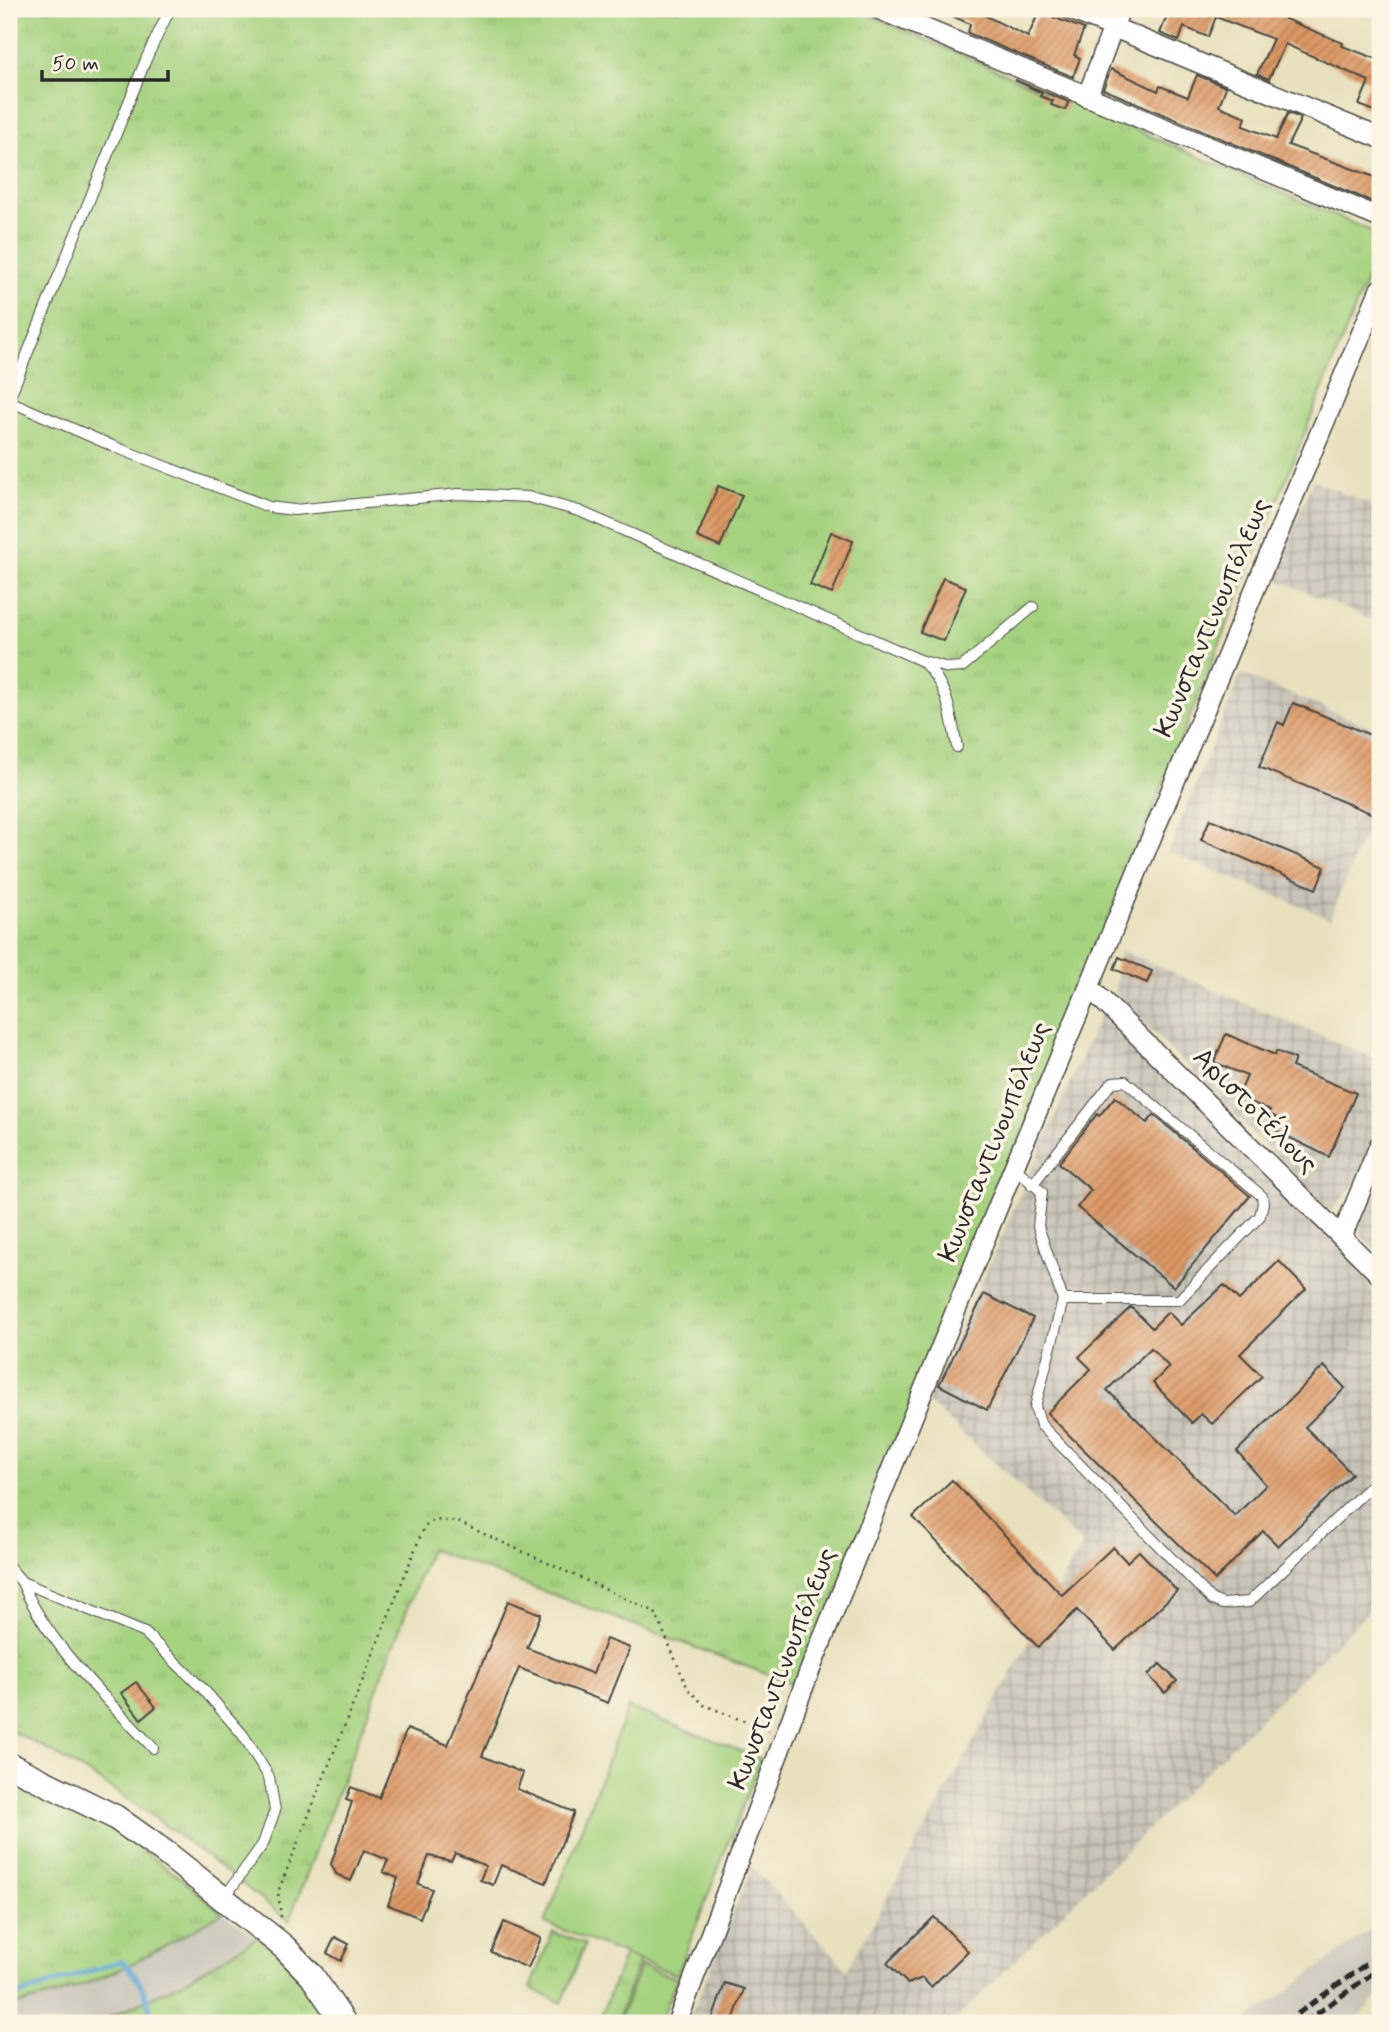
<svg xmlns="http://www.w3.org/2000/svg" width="1389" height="2032" font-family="Mynerve,sans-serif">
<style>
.industrial{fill:url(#industrial-grid)}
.railway{fill:#c8c4b8}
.grass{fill:url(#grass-tufts);stroke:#687f56;stroke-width:2}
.pitch{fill:#a6d380;stroke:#687f56;stroke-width:2}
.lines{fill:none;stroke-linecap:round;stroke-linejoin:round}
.stream{stroke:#65abdb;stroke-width:5}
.building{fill:url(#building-hatch)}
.service-casing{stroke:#474641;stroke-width:12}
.minor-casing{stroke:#474641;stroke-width:22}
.tertiary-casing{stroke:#474641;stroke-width:27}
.path{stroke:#474641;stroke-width:2.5;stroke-dasharray:2 5;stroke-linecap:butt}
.service{stroke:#fff;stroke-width:10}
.minor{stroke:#fff;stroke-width:19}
.tertiary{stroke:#fff;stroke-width:24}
.rail{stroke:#2b2b2b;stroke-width:5;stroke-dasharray:10 5;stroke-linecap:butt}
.labels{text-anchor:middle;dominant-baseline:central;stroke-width:7;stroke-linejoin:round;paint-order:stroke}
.street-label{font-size:28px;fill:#2b2b2b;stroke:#fcf5e5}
</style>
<defs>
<pattern id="industrial-grid" width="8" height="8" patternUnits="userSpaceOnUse" patternTransform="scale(1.75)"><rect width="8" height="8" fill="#c8c4b8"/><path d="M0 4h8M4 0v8" fill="none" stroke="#a39f96"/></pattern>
<pattern id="grass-tufts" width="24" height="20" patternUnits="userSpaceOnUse" patternTransform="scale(1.75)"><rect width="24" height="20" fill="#a6d380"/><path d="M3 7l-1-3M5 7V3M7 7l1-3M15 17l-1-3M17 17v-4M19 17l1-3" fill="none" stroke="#8fb56f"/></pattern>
<pattern id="building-hatch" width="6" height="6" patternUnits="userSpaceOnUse" patternTransform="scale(1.75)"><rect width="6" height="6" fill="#dc9763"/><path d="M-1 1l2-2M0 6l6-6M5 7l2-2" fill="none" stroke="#b37b52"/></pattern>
</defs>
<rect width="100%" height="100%" fill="#fcf5e5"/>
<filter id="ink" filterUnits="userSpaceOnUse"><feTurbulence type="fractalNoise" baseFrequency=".0143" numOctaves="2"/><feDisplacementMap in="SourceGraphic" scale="14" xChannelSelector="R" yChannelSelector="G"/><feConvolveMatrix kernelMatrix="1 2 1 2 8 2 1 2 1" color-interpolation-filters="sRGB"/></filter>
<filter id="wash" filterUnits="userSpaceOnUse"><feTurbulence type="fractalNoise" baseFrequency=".00686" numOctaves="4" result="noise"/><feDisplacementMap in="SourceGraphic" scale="28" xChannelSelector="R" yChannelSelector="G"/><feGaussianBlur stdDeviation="1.57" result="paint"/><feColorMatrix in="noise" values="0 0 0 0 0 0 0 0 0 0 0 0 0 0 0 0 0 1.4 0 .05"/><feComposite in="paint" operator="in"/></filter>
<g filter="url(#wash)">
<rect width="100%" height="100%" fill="#e8e1be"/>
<g class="industrial">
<polygon points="1313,480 1380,509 1380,623 1273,578"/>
<polygon points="1241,674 1380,731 1380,843 1363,837 1330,918 1168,852"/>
<polygon points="1120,950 1380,1061 1380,1131 1361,1177 1330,1212 1115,993"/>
<polygon points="1107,999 1380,1275 1380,1600 952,2023 688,2023 752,1867 847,1970 1083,1544 928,1402"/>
<polygon points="1380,1172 1380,1256 1359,1234 1360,1221"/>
</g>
<g class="railway">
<polygon points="222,1913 258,1937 182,1983 97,2023 9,2023 9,2006 96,1980 163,1948"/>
<polygon points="1380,1923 1380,1994 1353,2023 1243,2023"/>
</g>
<g class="grass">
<path d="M9 9H855L1380 235V246L799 1686 430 1549 289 1921C201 1852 111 1778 9 1730Z"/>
<path d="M9 1773 81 1807 182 1879 222 1913C156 1952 86 1993 9 2006Z"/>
<polygon points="553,1932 585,1944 562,2003 530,1988"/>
<polygon points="258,1937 290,1963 330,2023 97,2023 182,1983"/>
<polygon points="625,1954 640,1960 616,2023 598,2023"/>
</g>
<g class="pitch">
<polygon points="628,1707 761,1759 677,1975 545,1923"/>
<polygon points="641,1965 677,1979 659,2023 618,2023"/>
</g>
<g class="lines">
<path class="stream" d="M9 1998 121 1961C139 1974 150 2002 153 2023"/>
</g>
<g id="blocks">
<g class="building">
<polygon points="937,9 972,9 1028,37 1040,9 1055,12 1053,17 1084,29 1074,55 1080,58 1073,77 968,33 970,24"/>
<polygon points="1170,9 1281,9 1288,11 1285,19 1343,43 1342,46 1377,59 1380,53 1380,113 1359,105 1369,81 1285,44 1269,79 1257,74 1273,39 1216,17 1208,37 1184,27 1179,41 1160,33"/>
<polygon points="1111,69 1158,91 1160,86 1188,97 1197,75 1226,87 1219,106 1246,117 1243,126 1276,139 1288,113 1301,118 1288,145 1380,179 1380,205 1103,89"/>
<polygon points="1015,80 1069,102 1065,110 1051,105 1053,101 1040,96 1042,93"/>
<polygon points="718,486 742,495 720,547 697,537"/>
<polygon points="831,532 853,541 832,594 810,585"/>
<polygon points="943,578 966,587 944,641 920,632"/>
<polygon points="1293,703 1380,739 1380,817 1259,767 1278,722 1284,725"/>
<polygon points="1210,819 1325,867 1316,889 1201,840"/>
<polygon points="1119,957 1152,971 1147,983 1114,969"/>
<polygon points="1226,1034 1275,1055 1276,1051 1295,1059 1292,1067 1356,1093 1329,1157 1276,1131 1281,1119 1268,1114 1270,1110 1238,1097 1247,1076 1214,1062"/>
<polygon points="1115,1097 1147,1123 1154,1115 1250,1196 1174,1287 1077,1207 1091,1190 1059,1163 1097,1114 1099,1116"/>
<polygon points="1279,1261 1306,1289 1240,1354 1262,1376 1212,1424 1201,1414 1192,1423 1153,1383 1169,1367 1151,1348 1107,1390 1235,1516 1266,1485 1237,1451 1324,1366 1345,1388 1305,1427 1352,1474 1278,1546 1263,1531 1215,1580 1047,1413 1091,1369 1079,1357 1131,1307 1152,1328 1168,1312 1181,1325 1224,1285 1239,1300"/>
<polygon points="984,1294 1033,1318 987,1410 939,1385"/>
<polygon points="952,1480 1062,1595 1113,1547 1127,1562 1139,1551 1177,1591 1115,1650 1077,1610 1038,1647 913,1517"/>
<polygon points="508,1601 541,1614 527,1648 593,1674 606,1639 630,1648 608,1703 519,1668 482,1756 523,1773 517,1789 574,1812 546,1883 501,1865 493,1885 480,1880 486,1866 455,1853 451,1861 429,1856 418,1884 432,1889 420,1918 388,1905 398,1878 383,1872 388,1860 364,1850 351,1881 336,1874 331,1864 352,1802 346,1800 351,1787 379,1798 407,1729 448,1745"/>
<polygon points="1160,1664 1177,1681 1165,1693 1148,1675"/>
<polygon points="136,1682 156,1707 141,1719 121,1693"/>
<polygon points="934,1917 968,1951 931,1987 922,1978 908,1984 887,1963"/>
<polygon points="504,1922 541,1938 528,1968 491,1952"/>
<polygon points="335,1937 349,1944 341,1961 327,1953"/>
<polygon points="725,1983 744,1989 732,2023 711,2023"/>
</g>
</g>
</g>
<g filter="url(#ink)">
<use href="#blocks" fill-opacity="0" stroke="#474641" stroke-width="2"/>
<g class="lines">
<g class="service-casing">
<g id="service">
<polyline points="9,399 147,57 170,9"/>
<polyline points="9,401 115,447 269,507 294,510 459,494 528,497 579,511 920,660 948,668 962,667 1033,607"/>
<path d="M923 662C948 685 951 715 957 747"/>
<polyline points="1014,1167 1042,1192 1038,1226 1063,1300 1035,1407 1041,1425 1212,1600 1223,1604 1249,1602 1380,1477"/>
<polyline points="1032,1185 1109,1086 1113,1082 1125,1081 1262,1196 1263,1203 1260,1216 1179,1300 1063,1300"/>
<polyline points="9,1567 22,1582 145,1633 204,1690 243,1735 269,1777 275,1810 263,1844 224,1898"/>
<path d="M22 1582C46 1643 109 1701 153 1748"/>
</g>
</g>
<g class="minor-casing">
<g id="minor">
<polyline points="878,9 1380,218"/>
<polyline points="1069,9 1380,138"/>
<polyline points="1087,97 1120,9"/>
<polyline points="1089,987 1380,1275"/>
<polyline points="1342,1236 1380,1144"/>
<polyline points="677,2023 808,1675 1014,1167 1380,289"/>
</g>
</g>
<g class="tertiary-casing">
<polyline id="tertiary" points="9,1765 115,1817 167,1854 284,1947 312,1976 344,2023"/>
</g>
<polyline class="path" points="281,1917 278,1892 424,1527 434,1520 458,1522 655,1612 688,1689 704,1705 769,1731"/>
<use href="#service" class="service"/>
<use href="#minor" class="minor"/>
<use href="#tertiary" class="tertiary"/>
<g class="rail">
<polyline points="1285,2023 1380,1954"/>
<polyline points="1304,2023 1380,1968"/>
</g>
</g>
</g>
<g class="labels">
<g class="street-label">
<text transform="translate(1213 618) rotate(-67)">Κωνσταντινουπόλεως</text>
<text transform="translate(1255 1111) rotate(45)">Αριστοτέλους</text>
<text transform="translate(995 1142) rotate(-68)">Κωνσταντινουπόλεως</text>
<text transform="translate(783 1669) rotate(-69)">Κωνσταντινουπόλεως</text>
</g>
</g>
<rect width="1389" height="2032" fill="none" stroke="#fcf5e5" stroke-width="35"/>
<path d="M42 70v10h126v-10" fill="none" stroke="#2b2b2b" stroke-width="3.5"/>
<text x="52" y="70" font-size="21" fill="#2b2b2b" stroke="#fcf5e5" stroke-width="5" paint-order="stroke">50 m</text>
</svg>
